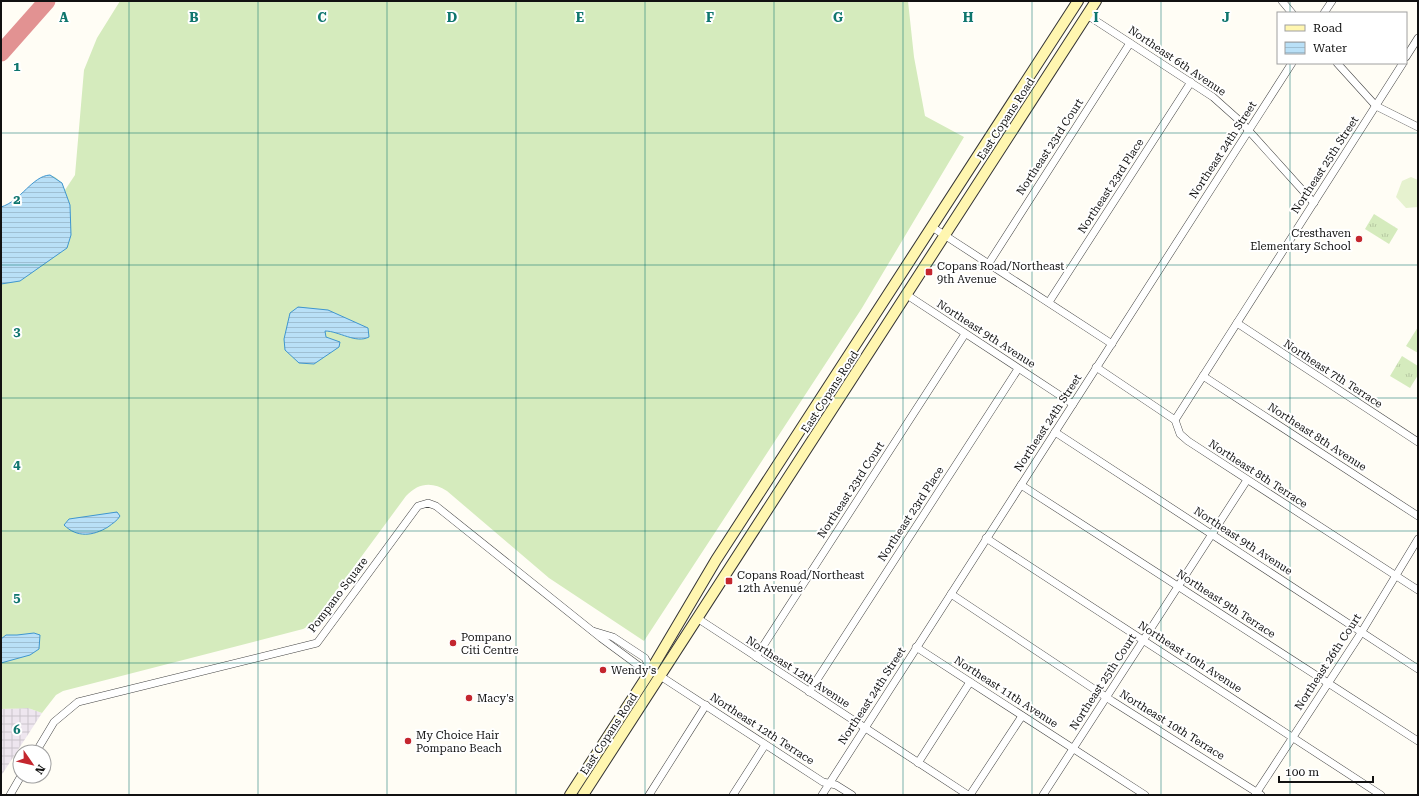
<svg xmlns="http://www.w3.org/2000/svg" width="1419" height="796" font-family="'Roboto Serif',serif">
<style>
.industrial{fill:url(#industrial-grid)}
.grass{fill:#d5ebbd}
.park{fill:url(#park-tufts)}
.pitch{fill:#e6f2cf}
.water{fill:url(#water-rules);stroke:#3f96cf}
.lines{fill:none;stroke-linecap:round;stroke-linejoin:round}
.taxiway{stroke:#e29292;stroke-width:17}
.minor-casing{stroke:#444;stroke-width:8}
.secondary-casing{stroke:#333;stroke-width:12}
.minor{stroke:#fff;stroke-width:7}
.secondary{stroke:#fff6b0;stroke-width:10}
.grid{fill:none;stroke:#0f766e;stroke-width:1;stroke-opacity:0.55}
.poi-dot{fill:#c4262e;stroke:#fff;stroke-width:1.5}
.labels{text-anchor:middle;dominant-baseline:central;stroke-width:4;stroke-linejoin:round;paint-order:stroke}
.street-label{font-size:11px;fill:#111;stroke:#fff}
.poi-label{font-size:11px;fill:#111;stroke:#fff;text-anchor:start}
.grid-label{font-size:13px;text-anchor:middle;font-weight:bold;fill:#0f766e;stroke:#fff;stroke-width:4;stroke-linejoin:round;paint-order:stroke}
</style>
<defs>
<pattern id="industrial-grid" width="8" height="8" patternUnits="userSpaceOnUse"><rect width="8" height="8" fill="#eee6ef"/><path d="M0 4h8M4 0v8" fill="none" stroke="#cbc4cc"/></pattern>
<pattern id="park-tufts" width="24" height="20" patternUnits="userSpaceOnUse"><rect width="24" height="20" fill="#d5ebbd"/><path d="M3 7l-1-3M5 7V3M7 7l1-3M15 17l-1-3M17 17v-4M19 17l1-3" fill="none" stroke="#b6c8a1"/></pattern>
<pattern id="water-rules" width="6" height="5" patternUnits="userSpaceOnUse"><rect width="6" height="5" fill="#b9e0f7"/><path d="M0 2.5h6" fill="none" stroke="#9ebfd3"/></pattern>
</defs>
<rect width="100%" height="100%" fill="#fffdf5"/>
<polygon class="industrial" points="28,708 42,713 1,776 1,709"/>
<path class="grass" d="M120 1H908L914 57 925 116 964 137 862 308 644 641 549 578 447 491C432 481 418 483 406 496L311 625 303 629 63 691 56 695 42 713 28 708 1 709V207C8 205 15 202 20 197 34 184 51 160 65 190L75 175 84 70 97 38Z"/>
<g class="park">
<polygon points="1374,214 1398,229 1389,244 1365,229"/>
<polygon points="1418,327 1418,353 1406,346"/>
<polygon points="1402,356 1418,366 1418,375 1410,388 1390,376"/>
</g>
<polygon class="pitch" points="1411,177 1418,180 1418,207 1406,208 1396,197 1402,181"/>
<g class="water">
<path d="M50 175 62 183 70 205 71 235 67 248 20 281 1 284V207C21 201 32 176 50 175Z"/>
<path d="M298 307 328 310 368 328 369 337C356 344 339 331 325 331L326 337 340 342 339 347 314 364 299 363 285 350 284 339 290 313Z"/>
<path d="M117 512 120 516C117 521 113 523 108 527 93 536 77 538 64 525L69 519Z"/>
<polygon points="34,633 40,635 39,649 30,655 1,663 1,639 6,635 17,635"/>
</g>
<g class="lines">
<polyline class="taxiway" points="1,53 47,1"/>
<g class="minor-casing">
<g id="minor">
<polyline points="1282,1 1292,13"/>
<polyline points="1324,13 1332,1"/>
<polyline points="1087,15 1213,97 1241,122 1314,203"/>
<polyline points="1406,57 1418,38"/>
<polyline points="1337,63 1376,106 1418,127"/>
<polyline points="932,227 1112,344"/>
<polyline points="989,263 1130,43"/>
<polyline points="907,295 1073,404"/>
<polyline points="1049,302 1191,82"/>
<polyline points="1237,323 1418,442"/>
<polyline points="1096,367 1175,420 1180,434 1188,441 1418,590"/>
<polyline points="1203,376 1418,516"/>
<polyline points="1175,420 1403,63"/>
<polyline points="1055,432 1418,669"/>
<polyline points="1021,485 1418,741"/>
<polyline points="986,538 1381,795"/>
<polyline points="951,594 1112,701 1261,795"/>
<polyline points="697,618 968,795"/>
<polyline points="593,631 613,637 645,658 651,670"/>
<polyline points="916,647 1145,795"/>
<polyline points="756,657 965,334"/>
<polyline points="809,692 1018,369"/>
<polyline points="36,752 54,722 78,702 317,643 418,506 428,503 436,506 601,638 639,666 651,670 823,782 836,785 852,795"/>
<polyline points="918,763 970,682"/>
<polyline points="10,795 21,776"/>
<polyline points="649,795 706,705"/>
<polyline points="733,795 765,745"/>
<polyline points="822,795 1292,63"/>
<polyline points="970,795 1022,716"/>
<polyline points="1043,795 1247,480"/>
<polyline points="1255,795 1361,633 1418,539"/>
</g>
</g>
<g class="secondary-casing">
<g id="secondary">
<polyline points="570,795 651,670 716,560 1078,1"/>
<polyline points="583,795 1096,1"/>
</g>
</g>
<use href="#minor" class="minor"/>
<use href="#secondary" class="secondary"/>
</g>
<path class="grid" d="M129 1V795M258 1V795M387 1V795M516 1V795M645 1V795M774 1V795M903 1V795M1032 1V795M1161 1V795M1290 1V13M1290 63V795M1 133H1418M1 265H1418M1 398H1418M1 531H1418M1 663H1418"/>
<g class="poi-dot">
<circle cx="1359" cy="239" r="4"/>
<rect x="925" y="268" width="8" height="8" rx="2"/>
<rect x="725" y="577" width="8" height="8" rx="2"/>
<circle cx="453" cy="643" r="4"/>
<circle cx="603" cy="670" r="4"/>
<circle cx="469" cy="698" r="4"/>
<circle cx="408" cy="741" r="4"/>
</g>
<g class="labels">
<g class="street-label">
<text transform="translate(1177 61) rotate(34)">Northeast 6th Avenue</text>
<text transform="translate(1006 119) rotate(-57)">East Copans Road</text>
<text transform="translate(1050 147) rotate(-57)">Northeast 23rd Court</text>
<text transform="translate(1223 150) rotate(-57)">Northeast 24th Street</text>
<text transform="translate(1325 165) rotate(-57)">Northeast 25th Street</text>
<text transform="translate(1111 186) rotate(-57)">Northeast 23rd Place</text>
<text transform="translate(986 334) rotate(33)">Northeast 9th Avenue</text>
<text transform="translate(1333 374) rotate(33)">Northeast 7th Terrace</text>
<text transform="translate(830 392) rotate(-57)">East Copans Road</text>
<text transform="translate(1048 423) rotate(-57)">Northeast 24th Street</text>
<text transform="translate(1317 437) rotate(33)">Northeast 8th Avenue</text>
<text transform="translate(1258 474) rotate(33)">Northeast 8th Terrace</text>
<text transform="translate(851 490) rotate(-57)">Northeast 23rd Court</text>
<text transform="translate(911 514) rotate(-57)">Northeast 23rd Place</text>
<text transform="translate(1243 541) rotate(33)">Northeast 9th Avenue</text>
<text transform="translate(338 595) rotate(-53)">Pompano Square</text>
<text transform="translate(1226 604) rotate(33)">Northeast 9th Terrace</text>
<text transform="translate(1190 657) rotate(33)">Northeast 10th Avenue</text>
<text transform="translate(1328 662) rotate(-57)">Northeast 26th Court</text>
<text transform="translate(798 672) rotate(33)">Northeast 12th Avenue</text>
<text transform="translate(1103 682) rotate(-57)">Northeast 25th Court</text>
<text transform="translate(1006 692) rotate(33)">Northeast 11th Avenue</text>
<text transform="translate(872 696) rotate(-57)">Northeast 24th Street</text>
<text transform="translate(1172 725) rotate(32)">Northeast 10th Terrace</text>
<text transform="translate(762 729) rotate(33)">Northeast 12th Terrace</text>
<text transform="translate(609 734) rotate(-57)">East Copans Road</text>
</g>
<g class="poi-label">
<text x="1351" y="233" text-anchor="end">Cresthaven<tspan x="1351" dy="13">Elementary School</tspan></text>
<text x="937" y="266">Copans Road/Northeast<tspan x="937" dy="13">9th Avenue</tspan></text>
<text x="737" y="575">Copans Road/Northeast<tspan x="737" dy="13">12th Avenue</tspan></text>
<text x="461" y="637">Pompano<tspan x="461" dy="13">Citi Centre</tspan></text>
<text x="611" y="670">Wendy's</text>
<text x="477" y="698">Macy's</text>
<text x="416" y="735">My Choice Hair<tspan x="416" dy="13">Pompano Beach</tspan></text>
</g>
</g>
<g class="grid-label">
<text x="64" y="22">A</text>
<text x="194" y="22">B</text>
<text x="322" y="22">C</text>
<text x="452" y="22">D</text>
<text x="580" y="22">E</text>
<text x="710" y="22">F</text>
<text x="838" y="22">G</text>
<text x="968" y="22">H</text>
<text x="1096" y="22">I</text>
<text x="1226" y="22">J</text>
<text x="17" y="71">1</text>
<text x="17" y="204">2</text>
<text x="17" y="336">3</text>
<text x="17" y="469">4</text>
<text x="17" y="602">5</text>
<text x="17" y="734">6</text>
</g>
<rect width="1419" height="796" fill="none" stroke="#111111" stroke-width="4"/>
<rect x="1277" y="12" width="130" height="52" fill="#ffffff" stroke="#a0a0a0"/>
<rect x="1285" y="25" width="20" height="6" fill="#fff6b0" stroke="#a0a0a0"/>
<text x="1313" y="32" font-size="12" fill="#111111">Road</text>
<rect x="1285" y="42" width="20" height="12" fill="url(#water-rules)" stroke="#a0a0a0"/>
<text x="1313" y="52" font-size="12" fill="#111111">Water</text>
<g transform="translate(32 764) rotate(124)"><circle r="19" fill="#ffffff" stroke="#a0a0a0"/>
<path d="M0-3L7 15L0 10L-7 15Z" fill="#c4262e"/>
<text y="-6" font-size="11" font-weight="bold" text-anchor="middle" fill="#111111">N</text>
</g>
<path d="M1279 776v6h94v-6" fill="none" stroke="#111111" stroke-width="2"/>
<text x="1285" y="776" font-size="12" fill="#111111" stroke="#ffffff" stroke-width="3" paint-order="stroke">100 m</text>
</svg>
